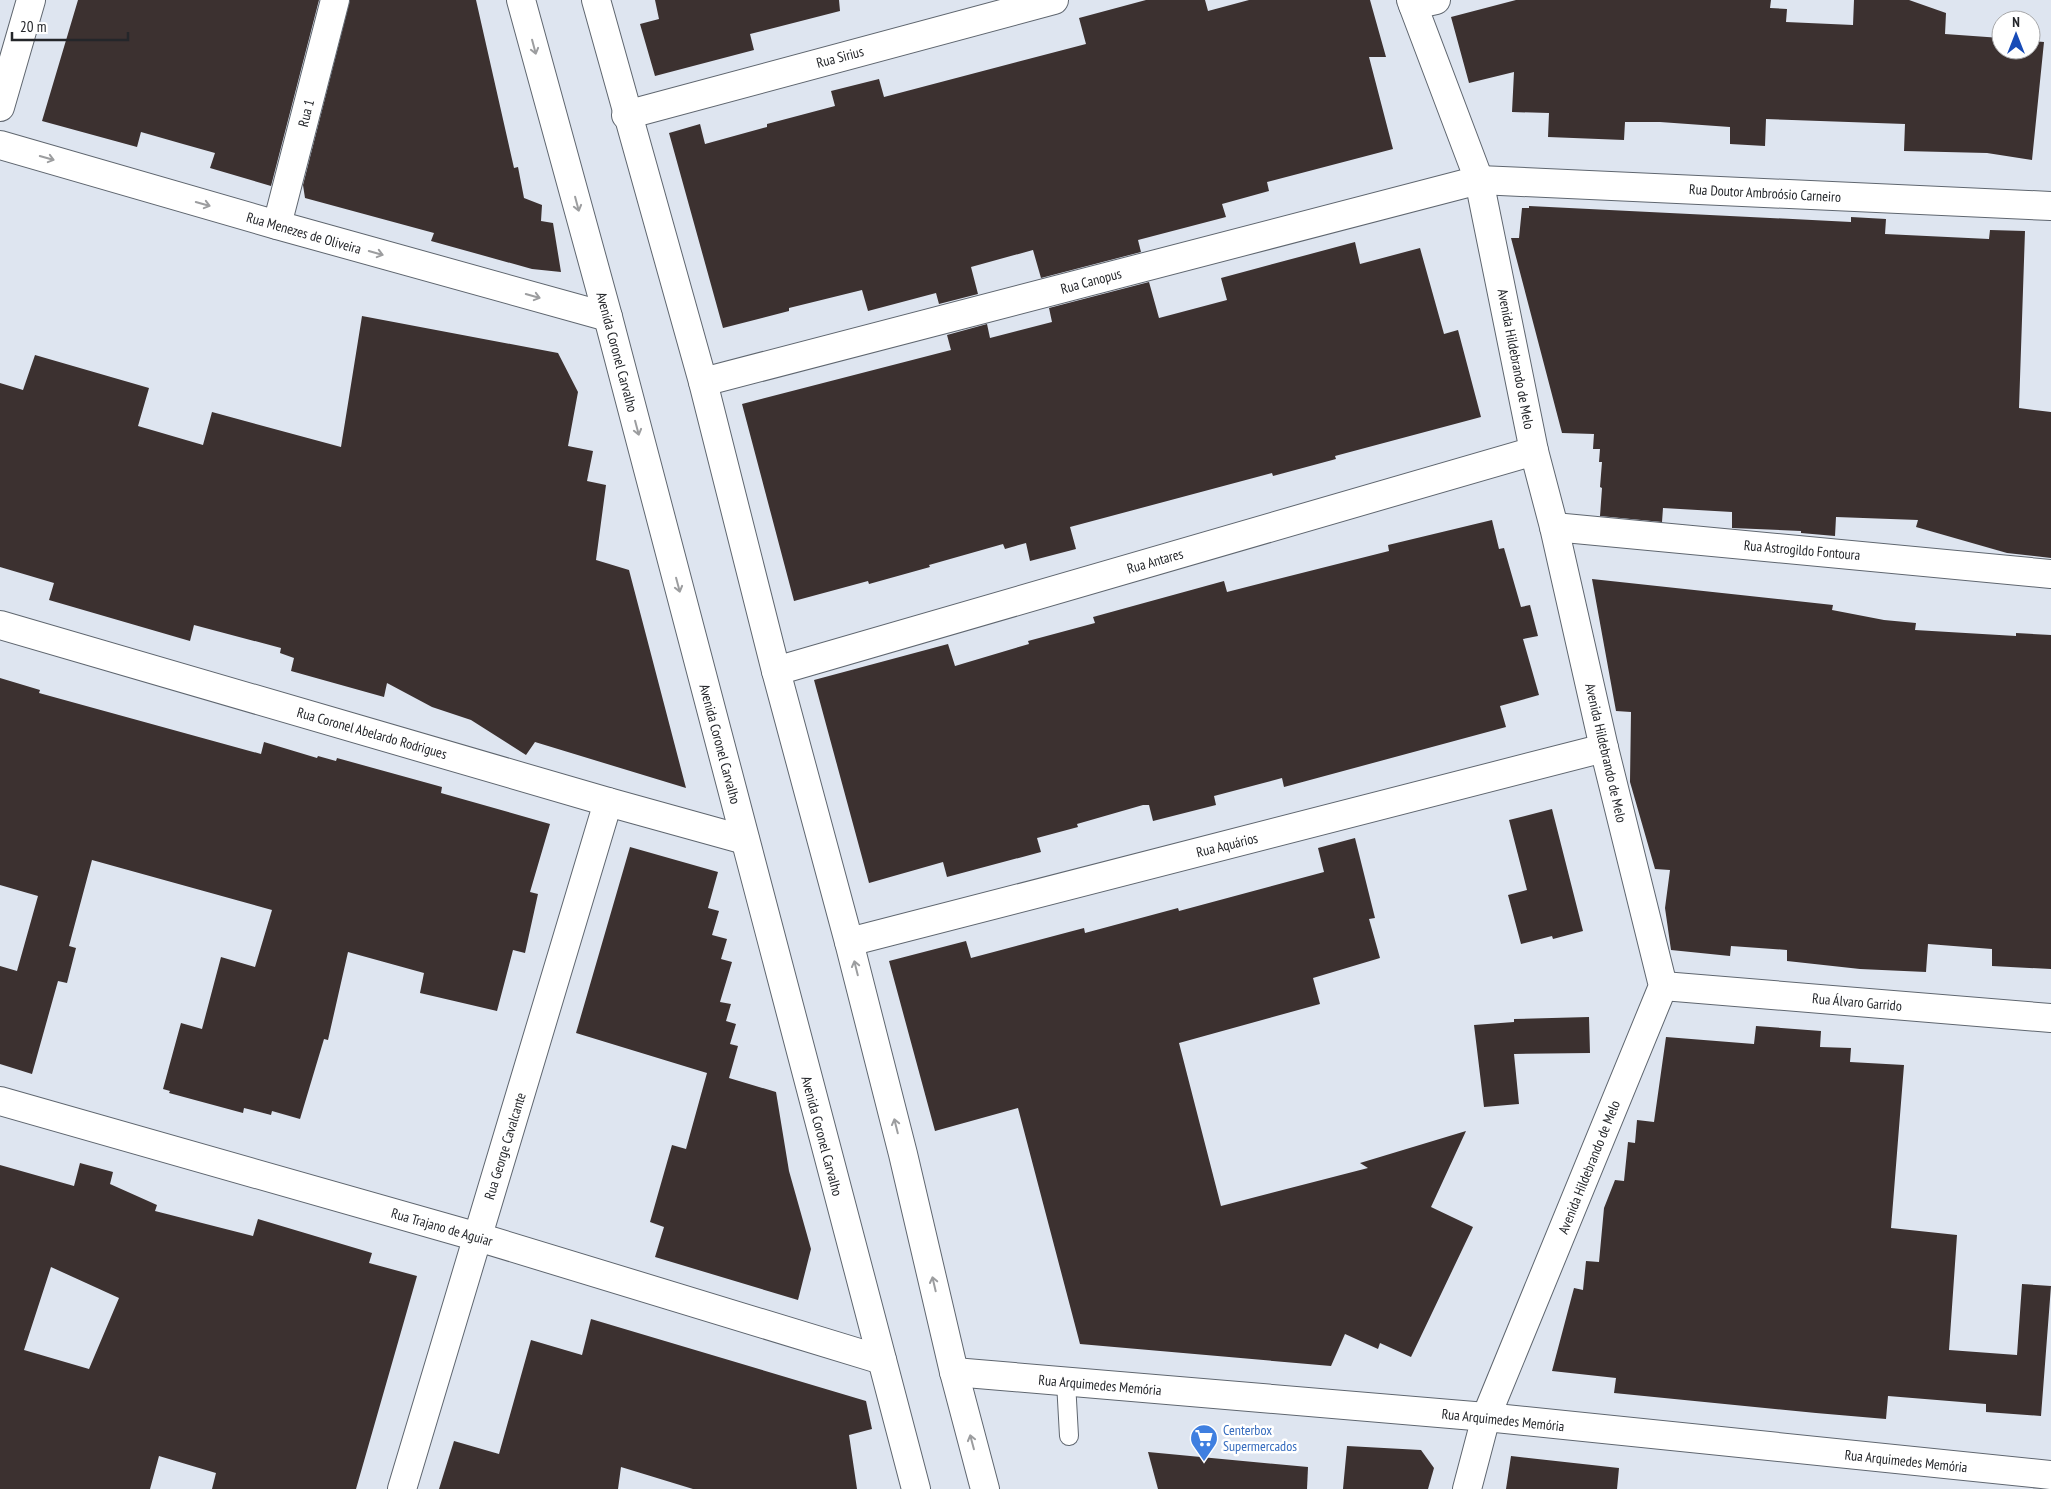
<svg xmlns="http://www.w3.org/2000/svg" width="2051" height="1489" font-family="'PT Sans Narrow',sans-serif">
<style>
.building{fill:#3c3130;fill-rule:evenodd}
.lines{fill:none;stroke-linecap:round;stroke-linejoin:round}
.lane-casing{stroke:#5f666f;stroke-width:20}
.street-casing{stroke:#5f666f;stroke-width:30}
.primary-casing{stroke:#5f666f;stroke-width:30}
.lane{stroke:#fff;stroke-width:18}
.street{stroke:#fff;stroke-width:28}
.primary{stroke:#fff;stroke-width:28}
.oneway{stroke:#9c9d9f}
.labels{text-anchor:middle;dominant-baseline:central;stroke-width:5;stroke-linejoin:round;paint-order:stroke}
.street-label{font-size:14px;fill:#24262a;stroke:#fff}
.shop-label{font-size:14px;fill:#366cbe;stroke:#fff;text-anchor:start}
</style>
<rect width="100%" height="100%" fill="#dee5f0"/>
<g class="building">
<polygon points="78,0 319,0 271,186 210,168 215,153 183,144 141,132 137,147 42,121"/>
<polygon points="350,0 476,0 514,168 518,167 524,198 542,205 541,221 553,223 561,272 532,269 431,241 434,233 305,198 303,185"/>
<polygon points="655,0 839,0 840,11 750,34 754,50 655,76 640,24 659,19"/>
<polygon points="1146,0 1205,0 1208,11 1249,0 1370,0 1386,57 1369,57 1393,149 1267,182 1269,191 1222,204 1226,217 1138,240 1141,252 1041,278 1033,250 971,267 978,294 939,304 936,293 868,311 862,290 789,308 789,311 723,328 669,133 700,124 705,144 767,127 767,124 835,106 831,91 879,79 884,97 1086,44 1079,18"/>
<polygon points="1516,0 1771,0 1770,8 1787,9 1786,22 1853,25 1854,0 1909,0 1946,13 1945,34 2001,38 2001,50 2031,50 2031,41 2044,42 2032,160 1987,153 1904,151 1905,124 1766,119 1765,146 1730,144 1730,127 1660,122 1625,122 1624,140 1548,137 1549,113 1512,112 1514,72 1469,83 1451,17"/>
<polygon points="1529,206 1851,222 1851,217 1886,219 1885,234 1989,239 1990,230 2025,231 2019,408 2051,412 2051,558 2007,553 1916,527 1918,520 1836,517 1835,536 1801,533 1801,531 1732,528 1732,512 1663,508 1662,522 1600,516 1602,488 1600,487 1602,462 1599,462 1600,449 1593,449 1594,434 1562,433 1511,238 1519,238 1522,208 1529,208"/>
<polygon points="1355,242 1360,264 1420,248 1444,334 1458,330 1481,417 1335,456 1336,459 1273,476 1272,473 1070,527 1076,549 1030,561 1026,543 1005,549 1003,544 929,565 930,567 869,584 868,581 794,601 742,404 951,350 947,335 987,324 990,338 1052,322 1049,308 1149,282 1159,318 1227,300 1221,278"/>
<polygon points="362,316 558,353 578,392 568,446 593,451 587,481 606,485 596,560 629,570 686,788 535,742 526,755 471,720 432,707 387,683 384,697 291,671 294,658 280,653 281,648 194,625 190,641 49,600 54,583 0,567 0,383 23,390 35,355 149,388 138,426 203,445 212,412 341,447"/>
<polygon points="1492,520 1499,549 1504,548 1521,607 1530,605 1538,636 1523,639 1539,695 1500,706 1506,727 1284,787 1282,778 1214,796 1216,805 1153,821 1149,805 1143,805 1077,824 1078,827 1037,838 1041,852 947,877 943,862 869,883 814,680 948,644 955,666 1029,644 1028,641 1095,623 1093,617 1224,581 1227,592 1389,551 1388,545"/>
<polygon points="1592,579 1833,605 1832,610 1884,620 1916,623 1915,630 2016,636 2016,633 2051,635 2051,969 1992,966 1992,949 1928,944 1926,972 1860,969 1787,961 1787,950 1731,946 1730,956 1671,950 1665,908 1670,870 1655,869 1630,782 1631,712 1616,711"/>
<polygon points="0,678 40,690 39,693 261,754 264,742 317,758 318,756 336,761 337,758 442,787 441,793 550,824 530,892 538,894 525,953 513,950 497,1011 420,993 424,973 348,952 328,1040 324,1039 300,1119 272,1111 271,1115 244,1108 243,1113 169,1093 170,1091 163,1089 181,1023 202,1029 221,957 255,967 272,910 92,860 69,946 76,948 67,983 58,981 32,1074 0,1064 0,966 17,971 38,896 0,885"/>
<polygon points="1552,809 1583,931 1553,939 1552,936 1521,944 1508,895 1527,890 1509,820"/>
<polygon points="1355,838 1375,918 1369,919 1380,958 1313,978 1320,1004 1179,1043 1221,1206 1368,1168 1360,1163 1466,1131 1431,1207 1473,1227 1411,1357 1380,1343 1378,1349 1345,1334 1331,1366 1080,1344 1018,1108 935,1131 889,961 966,941 971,958 1084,928 1085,933 1178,908 1179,911 1324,872 1318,848"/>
<polygon points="630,847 718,872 708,908 719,911 712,935 727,939 721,959 732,962 720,1002 731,1004 726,1021 736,1024 730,1044 738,1046 729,1078 776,1092 789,1171 811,1249 798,1300 655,1257 664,1227 650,1222 672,1145 686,1149 707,1073 576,1033"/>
<polygon points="1589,1017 1590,1053 1514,1054 1519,1104 1484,1107 1474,1025 1514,1022 1514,1019"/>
<polygon points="1756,1026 1821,1031 1820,1047 1851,1048 1850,1062 1904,1065 1891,1228 1957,1235 1949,1350 2017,1355 2022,1284 2051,1286 2041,1416 1986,1412 1986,1404 1888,1396 1886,1419 1816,1413 1614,1393 1616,1378 1552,1371 1574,1288 1583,1290 1586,1261 1599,1262 1604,1208 1615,1180 1624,1181 1628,1142 1635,1143 1637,1120 1654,1122 1666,1037 1754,1044"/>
<path d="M80 1163 113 1172 110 1184 157 1205 155 1211 253 1236 258 1219 372 1253 369 1263 417 1276 356 1489H212L216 1473 159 1456 150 1489H0V1165L74 1186ZM51 1267 119 1298 89 1369 24 1350Z"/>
<polygon points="591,1319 866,1401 872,1429 849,1435 857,1489 693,1489 621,1467 618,1489 439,1489 454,1441 499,1454 531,1340 582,1355"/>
<polygon points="1347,1446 1421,1450 1434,1468 1428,1489 1343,1489"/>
<polygon points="1148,1452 1308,1467 1307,1489 1158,1489"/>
<polygon points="1511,1456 1619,1468 1617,1489 1506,1489"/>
</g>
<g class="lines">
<g class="lane-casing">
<polyline id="lane" points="1066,1382 1069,1436"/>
</g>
<g class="street-casing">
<g id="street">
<polyline points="1411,0 1479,180 1534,451 1554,527 1604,748 1663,986 1486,1417 1467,1489"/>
<polyline points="1413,5 1436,0"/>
<polyline points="0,107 31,0"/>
<polyline points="626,115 1054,0"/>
<polyline points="0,145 277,225 608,317"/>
<polyline points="277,225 335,0"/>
<polyline points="703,382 1479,180 2051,206"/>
<polyline points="1554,527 2051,574"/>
<polyline points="0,625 608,802 745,840"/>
<polyline points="776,671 1534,451"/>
<polyline points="849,942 1604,748"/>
<polyline points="1663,986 2051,1018"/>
<polyline points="0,1101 478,1237 882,1360"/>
<polyline points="954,1372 1486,1417 2051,1475"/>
<polyline points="402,1489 608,802"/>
</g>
</g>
<g class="primary-casing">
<g id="primary">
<polyline points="521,0 608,317 916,1489"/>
<polyline points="596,0 703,382 776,671 849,942 903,1154 954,1372 985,1489"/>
</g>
</g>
<use href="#lane" class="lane"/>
<use href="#street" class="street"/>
<use href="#primary" class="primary"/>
</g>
<defs><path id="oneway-shaft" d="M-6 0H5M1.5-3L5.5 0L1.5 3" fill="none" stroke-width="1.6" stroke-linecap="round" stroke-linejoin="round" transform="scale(1.25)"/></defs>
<g class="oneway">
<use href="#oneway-shaft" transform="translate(534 47) rotate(75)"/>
<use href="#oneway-shaft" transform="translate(47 158) rotate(16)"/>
<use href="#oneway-shaft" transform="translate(203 204) rotate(16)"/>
<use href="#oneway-shaft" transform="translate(577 204) rotate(75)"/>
<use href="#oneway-shaft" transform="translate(376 253) rotate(16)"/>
<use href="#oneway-shaft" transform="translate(533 296) rotate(16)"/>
<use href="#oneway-shaft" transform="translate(637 428) rotate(75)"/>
<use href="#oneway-shaft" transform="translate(678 585) rotate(75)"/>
<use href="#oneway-shaft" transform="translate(856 968) rotate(-104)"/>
<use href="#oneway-shaft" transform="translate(896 1126) rotate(-104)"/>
<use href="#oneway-shaft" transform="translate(934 1284) rotate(-103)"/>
<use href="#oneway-shaft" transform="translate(972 1442) rotate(-105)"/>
</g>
<defs>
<g id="supermarket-pin" transform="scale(1.4375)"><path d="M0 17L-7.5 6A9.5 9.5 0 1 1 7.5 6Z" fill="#3f7fe0" stroke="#fff"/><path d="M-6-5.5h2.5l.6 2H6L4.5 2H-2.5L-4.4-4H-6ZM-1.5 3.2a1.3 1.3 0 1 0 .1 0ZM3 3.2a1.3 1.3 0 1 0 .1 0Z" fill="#fff"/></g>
</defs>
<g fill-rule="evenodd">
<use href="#supermarket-pin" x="1204" y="1438"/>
</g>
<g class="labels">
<g class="street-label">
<text transform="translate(840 57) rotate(-15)">Rua Sirius</text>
<text transform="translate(306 113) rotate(-76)">Rua 1</text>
<text transform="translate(1765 193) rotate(3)">Rua Doutor Ambroósio Carneiro</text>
<text transform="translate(304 233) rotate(16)">Rua Menezes de Oliveira</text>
<text transform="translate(1091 281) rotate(-15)">Rua Canopus</text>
<text transform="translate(617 352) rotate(75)">Avenida Coronel Carvalho</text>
<text transform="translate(1516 359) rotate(79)">Avenida Hildebrando de Melo</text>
<text transform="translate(1802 550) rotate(5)">Rua Astrogildo Fontoura</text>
<text transform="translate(1155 561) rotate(-16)">Rua Antares</text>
<text transform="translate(372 733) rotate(16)">Rua Coronel Abelardo Rodrigues</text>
<text transform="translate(720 744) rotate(75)">Avenida Coronel Carvalho</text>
<text transform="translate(1606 753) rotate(77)">Avenida Hildebrando de Melo</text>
<text transform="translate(1227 845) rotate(-14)">Rua Aquários</text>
<text transform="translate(1857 1002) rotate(5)">Rua Álvaro Garrido</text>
<text transform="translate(822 1136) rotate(75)">Avenida Coronel Carvalho</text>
<text transform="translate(505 1146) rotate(-73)">Rua George Cavalcante</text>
<text transform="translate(1589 1167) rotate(-68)">Avenida Hildebrando de Melo</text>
<text transform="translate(442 1227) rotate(16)">Rua Trajano de Aguiar</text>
<text transform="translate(1100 1385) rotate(5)">Rua Arquimedes Memória</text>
<text transform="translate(1503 1420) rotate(6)">Rua Arquimedes Memória</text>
<text transform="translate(1906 1461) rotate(6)">Rua Arquimedes Memória</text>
</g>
<g class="shop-label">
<text x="1223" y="1430">Centerbox<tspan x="1223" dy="16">Supermercados</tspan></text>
</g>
</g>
<g transform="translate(2016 35)"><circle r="24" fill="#ffffff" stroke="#a7a8aa"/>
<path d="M0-4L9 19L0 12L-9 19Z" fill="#174bb7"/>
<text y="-8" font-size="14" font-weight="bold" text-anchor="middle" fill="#24262a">N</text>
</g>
<path d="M12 32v8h116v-8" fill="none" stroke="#24262a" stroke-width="2.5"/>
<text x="20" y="32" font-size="15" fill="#24262a" stroke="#ffffff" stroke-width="4" paint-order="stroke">20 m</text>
</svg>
